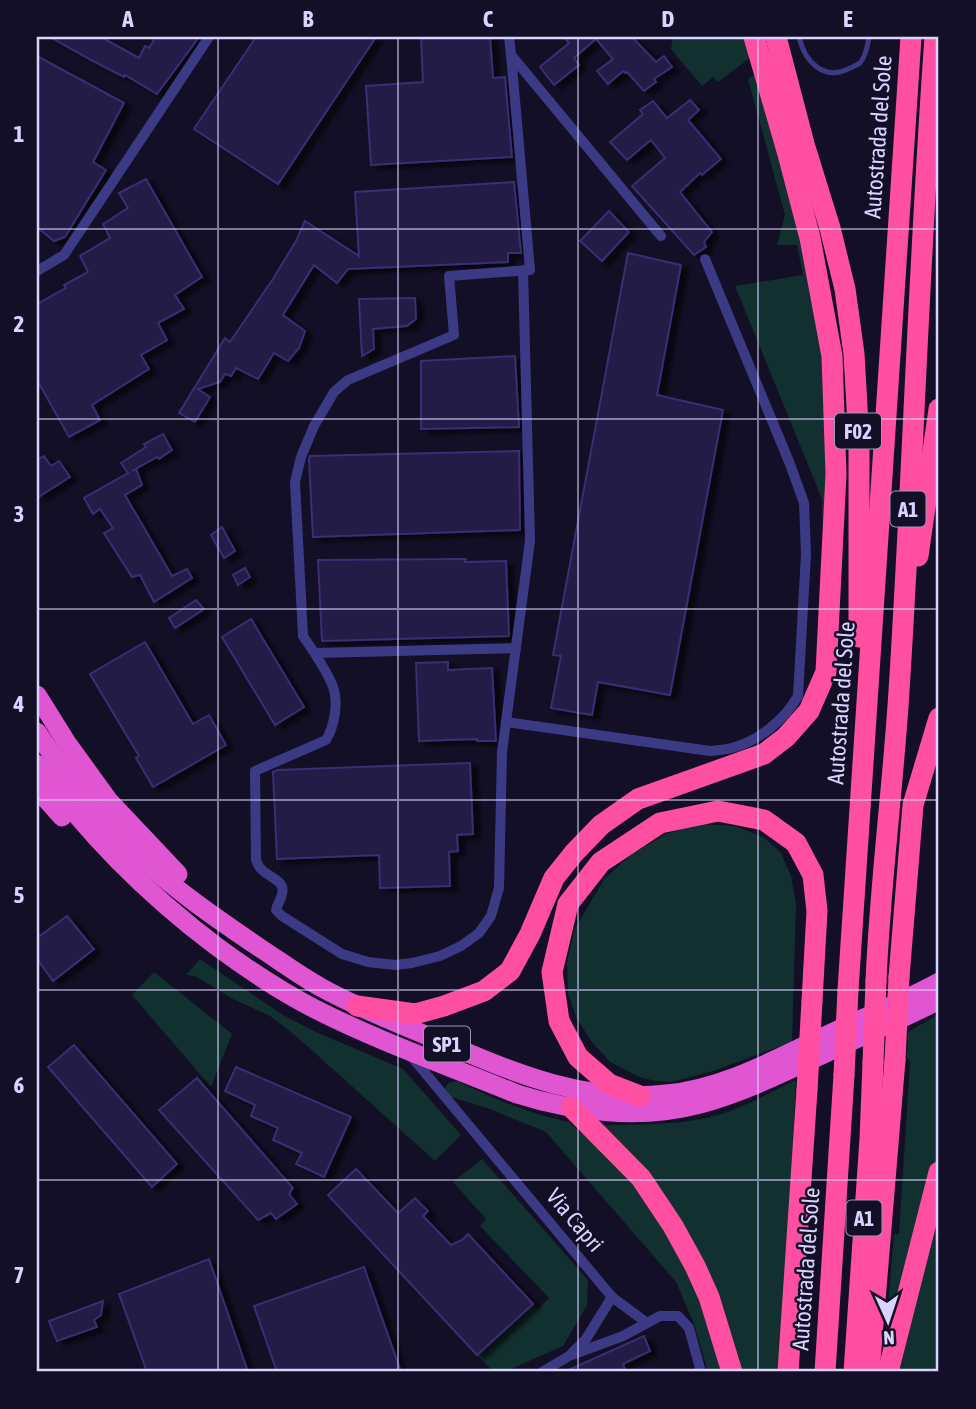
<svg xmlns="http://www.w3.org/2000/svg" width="976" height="1409" font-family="'Asap Condensed',sans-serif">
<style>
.green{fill:#12302f}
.building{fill:#241b47;stroke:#3b2d73;stroke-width:2;filter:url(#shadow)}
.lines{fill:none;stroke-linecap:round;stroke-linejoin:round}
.service{stroke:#3d3a85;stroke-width:5}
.minor{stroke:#3d3a85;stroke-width:10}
.trunk{stroke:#e055d1;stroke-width:19}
.motorway{stroke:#ff4fa3;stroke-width:21}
.motorway-bridge{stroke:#ff4fa3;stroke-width:21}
.grid{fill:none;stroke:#d9d4ff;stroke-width:2;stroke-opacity:0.55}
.labels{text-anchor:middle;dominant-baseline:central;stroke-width:5;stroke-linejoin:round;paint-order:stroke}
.shield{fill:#130f26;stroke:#9e99be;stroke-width:2}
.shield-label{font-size:21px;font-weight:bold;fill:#d9d4ff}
.street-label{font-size:23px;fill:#d9d4ff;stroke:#130f26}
.neatline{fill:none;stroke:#d9d4ff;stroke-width:2.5}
.grid-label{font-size:23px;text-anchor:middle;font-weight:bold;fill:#d9d4ff}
</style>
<defs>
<filter id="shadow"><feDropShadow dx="7" dy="4" stdDeviation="2" flood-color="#0009"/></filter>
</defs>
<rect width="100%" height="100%" fill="#130f26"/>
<g class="green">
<polygon points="673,37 746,37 751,57 718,82 713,77 702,86 671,49"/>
<polygon points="756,73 793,191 824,353 828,399 824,561 822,499 735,286 803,275 797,245 777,245 785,215 748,79"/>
<polygon points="701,824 735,826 765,838 781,853 791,876 796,904 792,1042 713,1071 672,1082 656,1081 639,1077 610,1062 591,1041 576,1017 568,994 567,962 575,928 605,878 632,854 668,833"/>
<polygon points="200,959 283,1015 316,1032 403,1069 461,1135 435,1161 296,1036 270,1016 233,999 195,976 186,975"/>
<polygon points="154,972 232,1034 211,1087 132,995"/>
<polygon points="939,1014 939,1152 895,1324 893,1330 886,1328 894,1234 899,1234 910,1062 907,1058 908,1032"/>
<path d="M796 1080 783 1372H737L714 1297 600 1125C637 1125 674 1125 710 1117 740 1110 769 1093 796 1080Z"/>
<polygon points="457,1081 498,1100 540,1115 569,1122 602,1151 636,1186 686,1266 704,1308 724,1372 708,1372 694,1324 676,1282 546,1132 490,1109 451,1097 446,1093 445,1088 448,1083"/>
<polygon points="482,1159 588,1280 587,1305 563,1346 504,1372 494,1372 477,1355 533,1304 538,1309 549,1298 480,1226 486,1219 453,1182"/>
<polygon points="939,1206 939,1372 896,1372"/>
</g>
<g class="building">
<polygon points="50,37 101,37 139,58 145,46 149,48 156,37 199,37 157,94 125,75 124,77 93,61"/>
<polygon points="256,37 376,37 278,184 194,129"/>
<polygon points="421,37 490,37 493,78 505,77 512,157 371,165 366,86 423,82"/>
<polygon points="564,37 632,37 656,62 664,56 672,67 654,79 656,82 644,91 627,72 625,73 623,71 608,84 597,71 613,59 596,39 574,58 579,65 554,85 540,67 569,43"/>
<polygon points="37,56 124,103 93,162 106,170 65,237 54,241 37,227"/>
<polygon points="690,100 699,110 688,120 721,159 702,175 700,173 680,192 712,232 704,242 706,247 694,255 632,186 665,158 651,140 627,160 610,142 643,114 640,110 653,101 667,118"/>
<polygon points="146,179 202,277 175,295 184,309 158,323 167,340 141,355 149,369 92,405 100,420 69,437 37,380 37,304 66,288 64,285 88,272 80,256 110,238 103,224 128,208 119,193"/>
<polygon points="514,182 521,253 508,253 508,262 348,269 337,283 314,265 283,315 305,331 299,348 288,361 274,353 258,379 236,368 231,376 225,374 220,382 198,389 210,397 195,422 179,413 225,338 230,342 273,279 296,241 305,221 359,256 355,192"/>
<polygon points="609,211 629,232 602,261 580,241"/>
<polygon points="628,253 681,265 657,395 723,410 670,695 598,682 592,715 551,708 561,656 553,655"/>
<polygon points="415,298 416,319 407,326 373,329 374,349 362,356 359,299"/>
<polygon points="515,356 519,427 421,429 421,361"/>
<polygon points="163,434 172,450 159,459 157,457 132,471 136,469 142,485 125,495 172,576 187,569 192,578 154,602 140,575 132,577 104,533 113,528 100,509 93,514 84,498 128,473 121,463 146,447 144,444"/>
<polygon points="519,451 520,530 313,537 309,459 310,456"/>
<polygon points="44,456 51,466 59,461 70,477 37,498 37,460"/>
<polygon points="222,527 235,551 224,558 211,535"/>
<polygon points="466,559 465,562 506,561 509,636 322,641 318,560"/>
<polygon points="245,568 250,577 238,585 233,575"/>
<polygon points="196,600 204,609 175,628 169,618"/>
<polygon points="251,619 304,707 275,725 222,637"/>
<polygon points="145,642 193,724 209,715 226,745 153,787 136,758 139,756 90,674"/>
<polygon points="448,662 448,670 492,668 496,741 477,741 477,739 419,741 416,663"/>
<polygon points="470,763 473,834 457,835 458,851 449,852 450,886 380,888 379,855 277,859 273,772 277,770"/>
<polygon points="67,916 94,949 53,981 37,959 37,938"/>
<polygon points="74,1045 177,1164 152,1187 48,1067"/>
<polygon points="236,1067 351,1117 324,1177 296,1164 302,1153 273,1140 278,1128 251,1116 255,1105 225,1091"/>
<polygon points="197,1078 293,1188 289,1194 297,1204 276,1219 271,1213 258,1220 159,1110"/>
<polygon points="356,1169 398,1213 415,1198 428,1211 423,1216 451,1245 462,1240 468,1234 533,1304 477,1355 328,1195"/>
<polygon points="209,1259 248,1372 147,1372 119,1294"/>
<polygon points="364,1267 401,1372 277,1372 254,1306"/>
<polygon points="103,1301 101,1315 94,1320 97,1327 57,1341 49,1321"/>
<polygon points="644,1336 650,1351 623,1364 626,1372 564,1372"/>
</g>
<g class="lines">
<path class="service" d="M799 37C805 62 824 82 850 68 851 68 860 63 860 63 865 57 868 44 869 37"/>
<g class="minor">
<polyline points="509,37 511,55 661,236"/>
<path d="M511 55 530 270 449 276 454 335 348 380 334 392 314 426 301 457 295 482 303 636C312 649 330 675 334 690 338 705 334 727 326 740L255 771 256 860C258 864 258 866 262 870 269 877 286 881 282 894 281 900 277 904 276 910L282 916 342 954 368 962 395 965 412 963 440 956 461 946 479 933 491 916 499 888 502 752 530 541 523 270"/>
<polyline points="37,271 64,255 209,37"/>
<polyline points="316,653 516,648"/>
<path d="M506 722 710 751C717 750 725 750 732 748 759 741 785 719 798 696L806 554 804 503 790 464 705 259"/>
<polyline points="411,1056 612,1297 647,1323"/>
<polyline points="571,1354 586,1339 612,1297"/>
<polyline points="542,1372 569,1356 623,1336 660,1316 678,1316 689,1328 701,1372"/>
</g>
<g class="trunk">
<polyline points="37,695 67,743 109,801 178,874"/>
<path d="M37 732C66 776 100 818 138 855 172 888 220 921 260 948 280 961 300 976 322 988 362 1010 405 1026 447 1044 519 1075 587 1103 666 1094 722 1089 774 1060 825 1036 863 1018 902 1002 939 982"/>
<path d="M37 764C87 834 147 894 216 946 247 969 280 991 315 1009 380 1042 449 1066 517 1094 574 1112 641 1120 700 1104 745 1092 786 1071 828 1052 865 1034 903 1019 939 1000"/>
<polyline points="37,789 62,817"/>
</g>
<g class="motorway">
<polyline points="776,37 804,144 830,228 845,289 854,354 859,442 859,637"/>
<polyline points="918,556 939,409"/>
<polyline points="899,977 913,805 939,718"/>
<path d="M876 981C880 884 893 788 899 691 913 473 919 255 935 37"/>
<polyline points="848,990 911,37"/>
<polyline points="357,1006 415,1014 444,1006 484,991 510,971 530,934 554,878 574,853 601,825 638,799 764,754 786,737 809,711 826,672 836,474 832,356 810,238 788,154 754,37"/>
<polyline points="640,1096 609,1084 578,1057 559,1021 552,972 568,904 601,862 660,823 718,811 764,820 796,843 813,875 817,911 812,1001"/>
<polyline points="571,1107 641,1178 673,1226 695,1266 709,1297 732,1372"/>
<polyline points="788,1372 807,1090"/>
<polyline points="825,1372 844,1075"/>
<polyline points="854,1372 870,1139 873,1063"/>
<polyline points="869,1372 895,1060"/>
<polyline points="888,1372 939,1172"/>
</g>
<g class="motorway-bridge">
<polyline points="895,1060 899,977"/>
<polyline points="873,1063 876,981"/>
<polyline points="844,1075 848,990"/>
<polyline points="807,1090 812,1001"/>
</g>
</g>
<path class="grid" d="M218 37V1372M398 37V1372M578 37V1372M758 37V1372M37 229H939M37 419H939M37 609H939M37 800H939M37 990H939M37 1180H939"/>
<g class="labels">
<g class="shield">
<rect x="835" y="413.5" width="46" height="35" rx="5"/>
<rect x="890.5" y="491.5" width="35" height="35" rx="5"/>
<rect x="424" y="1026.5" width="46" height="35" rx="5"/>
<rect x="846.5" y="1200.5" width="35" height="35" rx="5"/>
</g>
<g class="shield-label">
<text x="858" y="431">F02</text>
<text x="908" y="509">A1</text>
<text x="447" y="1044">SP1</text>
<text x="864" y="1218">A1</text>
</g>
<g class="street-label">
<text transform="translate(878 137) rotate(-86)">Autostrada del Sole</text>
<text transform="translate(841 703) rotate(-86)">Autostrada del Sole</text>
<text transform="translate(575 1220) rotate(50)">Via Capri</text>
<text transform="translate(806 1269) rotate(-86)">Autostrada del Sole</text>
</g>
</g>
<rect width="976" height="1409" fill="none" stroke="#130f26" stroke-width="77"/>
<g transform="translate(888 1321) rotate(177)" stroke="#130f26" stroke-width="5" paint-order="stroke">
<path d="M0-5L12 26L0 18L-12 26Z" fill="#d9d4ff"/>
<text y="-10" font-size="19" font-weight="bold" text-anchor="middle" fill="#d9d4ff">N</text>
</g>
<rect x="38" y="38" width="899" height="1332" class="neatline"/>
<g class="grid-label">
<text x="128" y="27">A</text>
<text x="308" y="27">B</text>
<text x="488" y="27">C</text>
<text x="668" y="27">D</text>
<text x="848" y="27">E</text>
<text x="19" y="142">1</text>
<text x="19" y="332">2</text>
<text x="19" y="522">3</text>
<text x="19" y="712">4</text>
<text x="19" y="903">5</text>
<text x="19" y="1093">6</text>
<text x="19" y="1283">7</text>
</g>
</svg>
